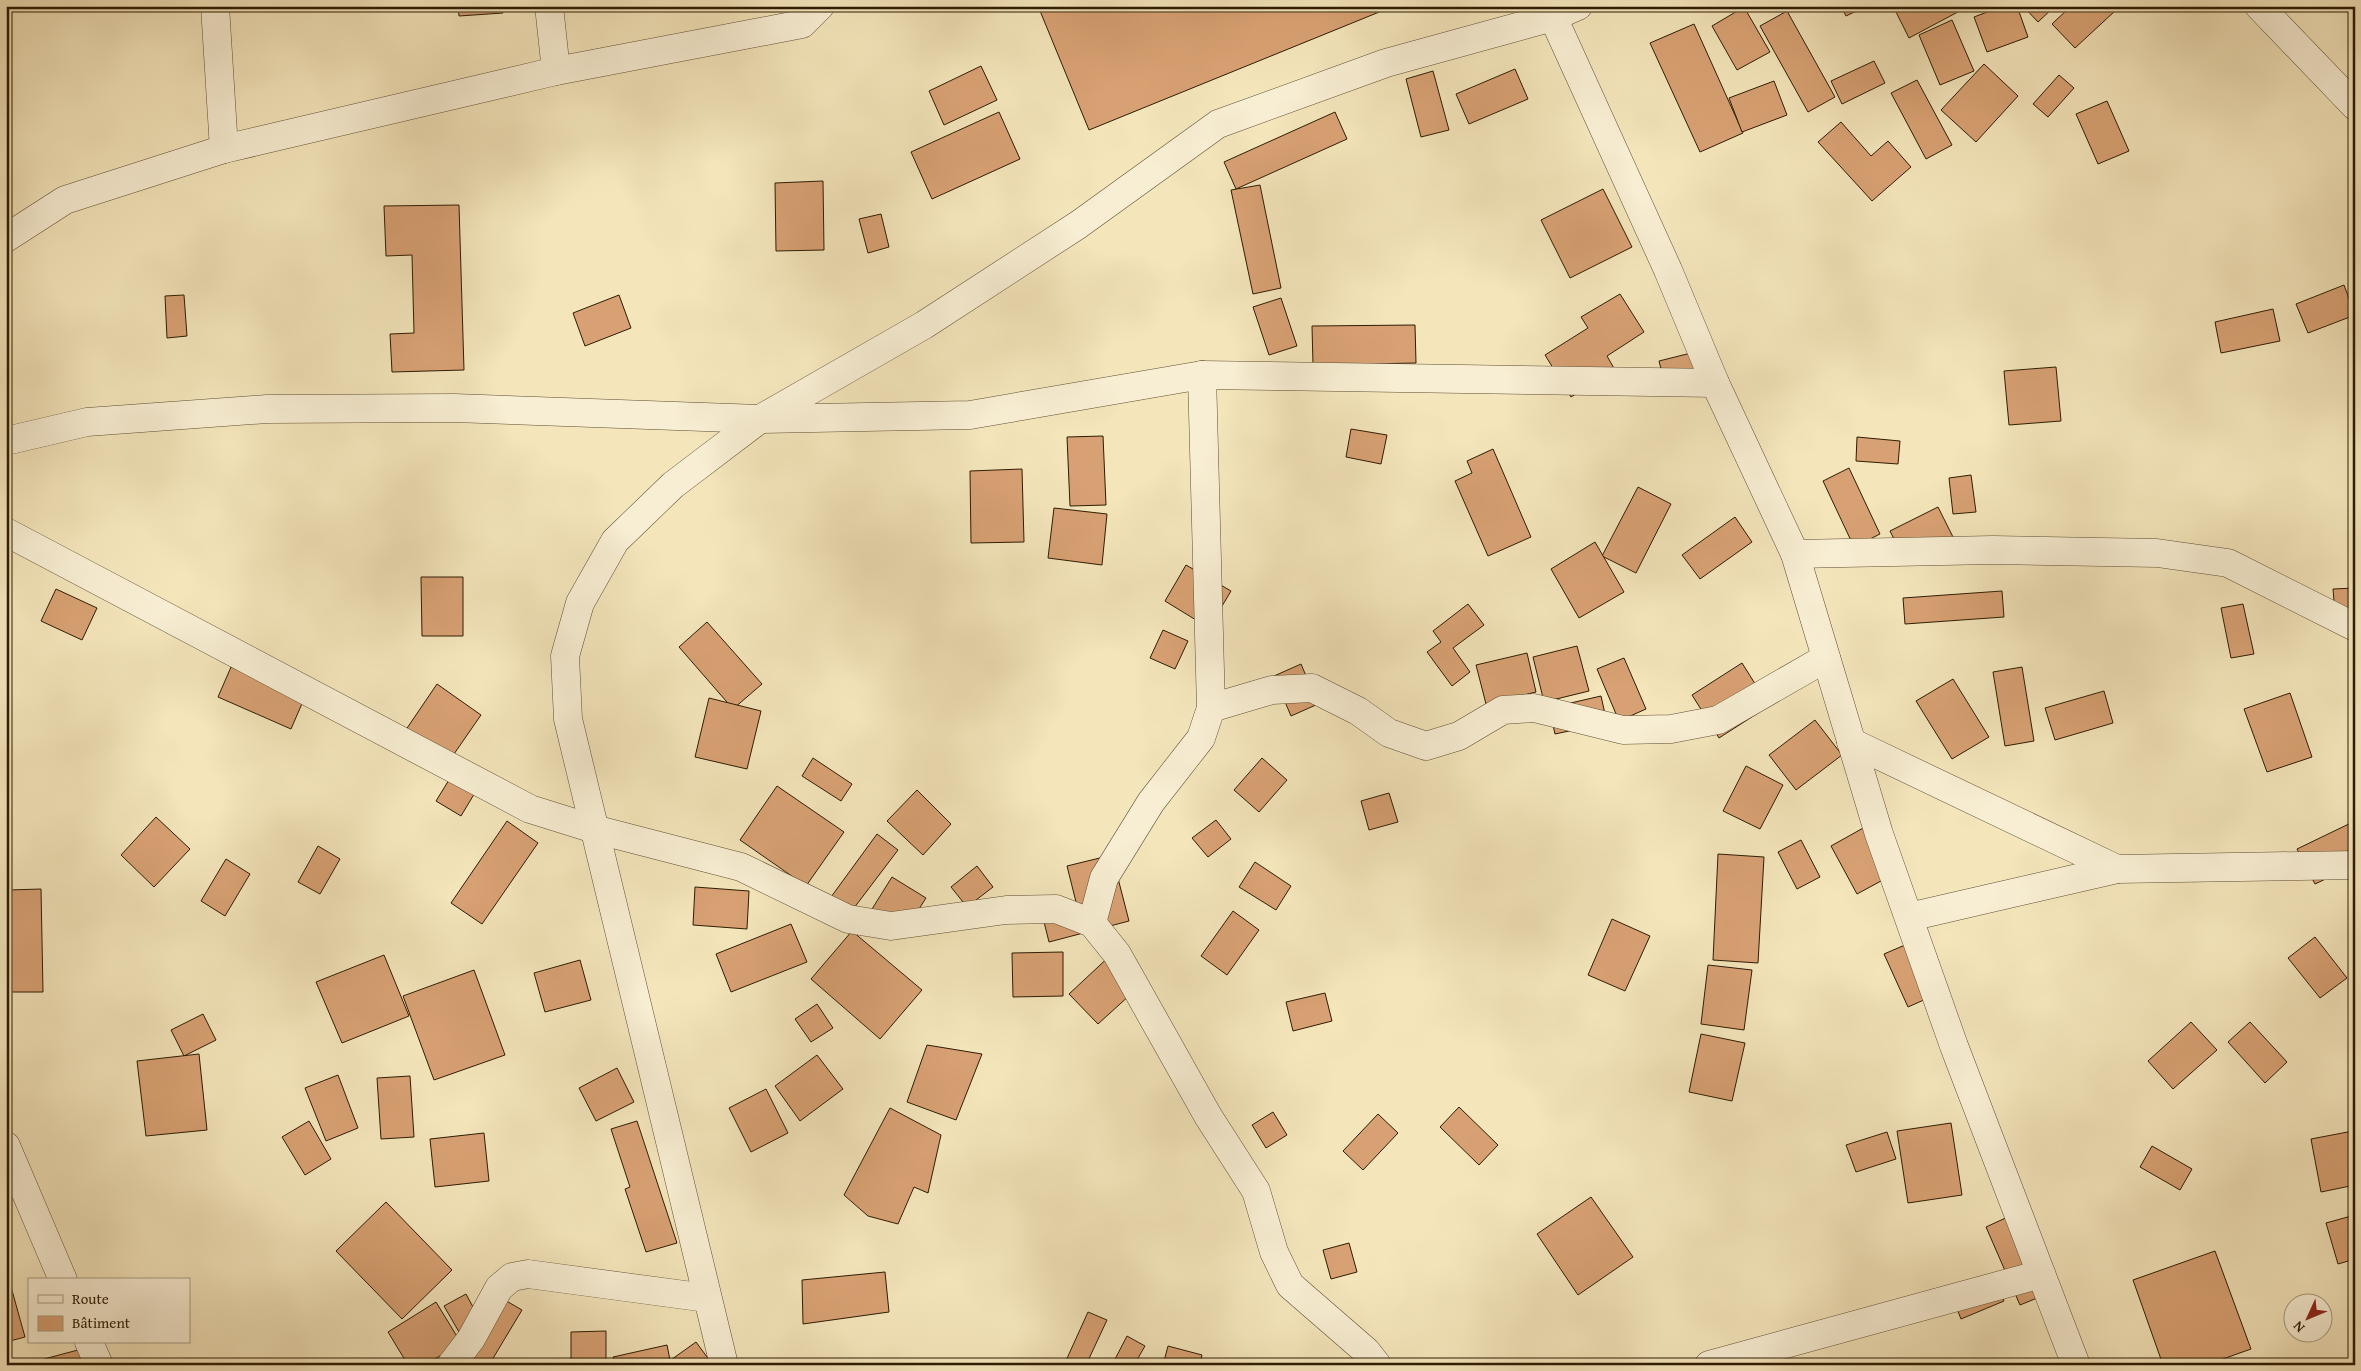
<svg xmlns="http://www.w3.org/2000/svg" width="2361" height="1371" font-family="'Gentium Book Plus',serif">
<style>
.building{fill:#d8a173;stroke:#2d1c03}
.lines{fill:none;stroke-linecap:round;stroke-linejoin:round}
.minor-casing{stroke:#5f4e31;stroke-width:29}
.minor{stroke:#f8eed3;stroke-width:28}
</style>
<rect width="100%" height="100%" fill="#f4e5bb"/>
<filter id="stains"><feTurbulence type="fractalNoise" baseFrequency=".004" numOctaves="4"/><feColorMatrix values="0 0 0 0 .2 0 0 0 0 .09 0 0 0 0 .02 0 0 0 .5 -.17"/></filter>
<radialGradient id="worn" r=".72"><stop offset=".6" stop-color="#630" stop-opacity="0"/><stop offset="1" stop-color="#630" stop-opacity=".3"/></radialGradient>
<g class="building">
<polygon points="458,6 503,6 503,13 459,16"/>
<polygon points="1038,6 1394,6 1089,130"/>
<polygon points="1841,6 1867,6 1846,16"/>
<polygon points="1893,6 1969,6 1909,38"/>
<polygon points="2003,6 2017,6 2028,37 1987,52 1974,17"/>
<polygon points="2023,6 2053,6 2054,7 2038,22"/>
<polygon points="2071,6 2111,6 2115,11 2075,48 2052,24"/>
<polygon points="2343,6 2355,6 2355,19"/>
<polygon points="1744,7 1770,52 1737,70 1712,26"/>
<polygon points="1787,11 1835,97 1808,112 1760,26"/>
<polygon points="1952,20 1974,71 1940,85 1919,35"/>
<polygon points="1694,24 1743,133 1700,152 1650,43"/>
<polygon points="1874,61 1885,83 1842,104 1831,81"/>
<polygon points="1984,64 2018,96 1976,142 1941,110"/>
<polygon points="981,66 997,100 944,125 929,91"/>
<polygon points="1515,69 1528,99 1469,124 1456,94"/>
<polygon points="1433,71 1449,130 1421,137 1406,79"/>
<polygon points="2059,75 2074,88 2048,117 2033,104"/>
<polygon points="1917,80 1952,145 1926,159 1891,93"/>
<polygon points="1774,81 1787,115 1742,132 1729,98"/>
<polygon points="2107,101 2129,151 2098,164 2076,114"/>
<polygon points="999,112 1020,159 932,199 911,152"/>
<polygon points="1335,112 1347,139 1236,189 1224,162"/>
<polygon points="1841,122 1871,156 1888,141 1911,167 1872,201 1818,142"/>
<polygon points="823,181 824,250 776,251 775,183"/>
<polygon points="1260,185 1281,288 1253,294 1231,190"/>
<polygon points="1603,189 1632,247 1570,278 1541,220"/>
<polygon points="459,205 464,370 392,372 390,334 414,333 412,255 386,256 384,206"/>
<polygon points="881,214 889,247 868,253 859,219"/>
<polygon points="2344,285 2355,315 2308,333 2296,304"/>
<polygon points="1620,294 1644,332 1607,356 1615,370 1571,397 1545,355 1588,328 1581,317"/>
<polygon points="184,295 187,336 167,338 165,296"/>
<polygon points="619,295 631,328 585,346 573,313"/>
<polygon points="1281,298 1297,346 1269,355 1253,307"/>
<polygon points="2273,309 2280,341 2221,353 2215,322"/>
<polygon points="1415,325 1416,363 1313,365 1312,326"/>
<polygon points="1699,351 1706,380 1666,389 1659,361"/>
<polygon points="2056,367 2061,421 2009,425 2004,371"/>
<polygon points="1351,429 1387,435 1381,464 1346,457"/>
<polygon points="1103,436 1106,505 1070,506 1067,437"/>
<polygon points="1857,437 1900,441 1898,464 1856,461"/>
<polygon points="1493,449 1531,537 1488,556 1455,481 1472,473 1467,461"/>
<polygon points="1849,468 1880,534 1854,547 1823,481"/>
<polygon points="1022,469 1024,542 971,543 970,471"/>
<polygon points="1971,475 1976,512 1953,514 1949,478"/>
<polygon points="1638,487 1671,504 1636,573 1602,556"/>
<polygon points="1938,507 1955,541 1907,565 1890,531"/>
<polygon points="1054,508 1107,514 1102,565 1048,558"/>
<polygon points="1735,517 1752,542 1700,579 1682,555"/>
<polygon points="1595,542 1624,592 1579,618 1551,569"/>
<polygon points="1186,565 1231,591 1209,628 1165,601"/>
<polygon points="421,577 463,577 463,636 422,636"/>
<polygon points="2355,588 2355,622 2336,624 2333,589"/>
<polygon points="56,589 97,608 82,640 41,621"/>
<polygon points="2002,591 2004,617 1905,624 1903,598"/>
<polygon points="1468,604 1484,625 1453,648 1470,672 1452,686 1427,652 1441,642 1433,631"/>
<polygon points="2243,604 2254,654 2231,658 2221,608"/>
<polygon points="707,622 762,684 733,709 679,647"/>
<polygon points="1163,630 1188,641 1175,669 1150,658"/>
<polygon points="1577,646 1589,691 1544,702 1533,657"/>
<polygon points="1527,653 1536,692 1486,704 1476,665"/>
<polygon points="1624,658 1646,709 1619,721 1597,669"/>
<polygon points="1742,663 1769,706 1719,738 1692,695"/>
<polygon points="1301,664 1318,704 1291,716 1274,676"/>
<polygon points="231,667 304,699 291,729 218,697"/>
<polygon points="2022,667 2034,741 2005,746 1993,672"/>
<polygon points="1953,679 1989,737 1952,759 1916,701"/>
<polygon points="437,684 481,715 445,767 401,737"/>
<polygon points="2104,691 2113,723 2055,740 2045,708"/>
<polygon points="2290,693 2312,757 2267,772 2244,709"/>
<polygon points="1601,696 1607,723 1555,734 1549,708"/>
<polygon points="709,698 761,711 747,769 695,757"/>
<polygon points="1815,720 1842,755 1796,790 1769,755"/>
<polygon points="813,758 852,784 841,801 802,776"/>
<polygon points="1262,758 1287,780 1259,812 1234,790"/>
<polygon points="1746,766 1783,785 1760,829 1723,811"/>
<polygon points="452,775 476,791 461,816 436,801"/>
<polygon points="777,786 844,832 806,886 740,840"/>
<polygon points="917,790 951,824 923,855 887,821"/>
<polygon points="1389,793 1398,822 1369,830 1361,801"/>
<polygon points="156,817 190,849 154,887 121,855"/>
<polygon points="1216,820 1231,839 1208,857 1192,838"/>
<polygon points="507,821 538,843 482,924 451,903"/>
<polygon points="2355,821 2355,865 2315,884 2297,849"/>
<polygon points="1865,827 1892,875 1857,894 1831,846"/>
<polygon points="877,834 898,850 851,912 831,897"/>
<polygon points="1801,840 1820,877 1797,889 1778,852"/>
<polygon points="318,846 340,859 320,894 298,882"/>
<polygon points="1718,854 1764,857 1758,963 1713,960"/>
<polygon points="1112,855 1129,921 1049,942 1042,914 1077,906 1067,866"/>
<polygon points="226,859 250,874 225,916 201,901"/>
<polygon points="1255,862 1291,886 1276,910 1239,887"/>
<polygon points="977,866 993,887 967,907 951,887"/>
<polygon points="892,877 926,898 900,939 867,917"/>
<polygon points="6,880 8,880 9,890 41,889 43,992 6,992"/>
<polygon points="695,887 749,891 747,929 693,925"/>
<polygon points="1233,911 1259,930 1227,975 1201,956"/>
<polygon points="1612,919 1650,936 1625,991 1588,975"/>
<polygon points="791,924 807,962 731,992 716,954"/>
<polygon points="852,931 922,990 880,1039 811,979"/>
<polygon points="2315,937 2347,978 2320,998 2288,958"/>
<polygon points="1912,942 1935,995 1908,1007 1884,954"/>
<polygon points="1063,952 1063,996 1013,997 1012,953"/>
<polygon points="1113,953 1142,984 1098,1024 1069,994"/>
<polygon points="384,955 409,1016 342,1043 316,982"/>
<polygon points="580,960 591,1000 545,1012 534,973"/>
<polygon points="1708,965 1752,970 1744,1030 1701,1024"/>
<polygon points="474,970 505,1055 434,1080 403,996"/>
<polygon points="1325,993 1332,1021 1293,1031 1286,1002"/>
<polygon points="817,1004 833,1028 811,1042 795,1019"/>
<polygon points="203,1014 216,1040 184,1056 171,1030"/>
<polygon points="2191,1022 2217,1050 2173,1089 2148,1061"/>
<polygon points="2250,1022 2287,1062 2265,1083 2228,1042"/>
<polygon points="1701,1034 1745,1043 1732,1101 1689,1092"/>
<polygon points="927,1045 982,1054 956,1120 907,1102"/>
<polygon points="199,1054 207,1130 146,1136 137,1061"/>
<polygon points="817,1055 843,1089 800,1121 775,1086"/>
<polygon points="617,1068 634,1102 596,1121 579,1088"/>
<polygon points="338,1075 358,1128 326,1141 305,1088"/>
<polygon points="410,1076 414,1137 381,1139 377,1078"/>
<polygon points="766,1089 788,1133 751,1152 729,1108"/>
<polygon points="1459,1107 1498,1145 1479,1165 1440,1127"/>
<polygon points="890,1108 941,1135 928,1193 914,1187 898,1224 868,1216 844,1195"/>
<polygon points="1273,1112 1287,1135 1266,1148 1252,1125"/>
<polygon points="1378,1114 1398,1133 1363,1170 1343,1151"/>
<polygon points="309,1121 331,1159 305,1175 282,1137"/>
<polygon points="637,1121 677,1243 646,1252 625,1189 630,1187 611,1129"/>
<polygon points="1951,1123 1962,1195 1908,1203 1897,1131"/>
<polygon points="2353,1131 2355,1185 2321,1192 2311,1139"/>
<polygon points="1887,1132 1896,1159 1856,1172 1846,1145"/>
<polygon points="484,1133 489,1181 435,1187 430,1139"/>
<polygon points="2152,1146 2192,1169 2180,1190 2140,1167"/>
<polygon points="1591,1197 1633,1257 1578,1295 1537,1234"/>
<polygon points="386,1202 452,1270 402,1319 336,1251"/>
<polygon points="2012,1215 2047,1294 2020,1305 1986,1227"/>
<polygon points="2355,1215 2355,1259 2338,1264 2326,1223"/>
<polygon points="1349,1243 1357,1272 1331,1279 1323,1250"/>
<polygon points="2215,1251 2251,1349 2206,1365 2163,1365 2133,1280"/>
<polygon points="885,1272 889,1312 803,1324 802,1280"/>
<polygon points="8,1276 25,1337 6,1342 6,1277"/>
<polygon points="1994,1277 2004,1301 1961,1319 1951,1294"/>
<polygon points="466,1294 480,1320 459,1332 444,1306"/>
<polygon points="496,1295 522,1310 489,1365 456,1365"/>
<polygon points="436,1302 461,1343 425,1365 408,1365 388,1332"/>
<polygon points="1088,1312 1107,1320 1086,1365 1064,1365"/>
<polygon points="606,1331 606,1365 571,1365 571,1332"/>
<polygon points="1127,1336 1145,1346 1134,1365 1112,1365"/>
<polygon points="696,1342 713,1365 671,1365 668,1362"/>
<polygon points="667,1345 671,1365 615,1365 613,1357"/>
<polygon points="93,1346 98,1365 46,1365 44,1359"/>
<polygon points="1168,1346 1202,1355 1200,1365 1163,1365"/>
<polygon points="181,1359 184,1365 171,1365"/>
<polygon points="802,1361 852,1361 853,1365 802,1365"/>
</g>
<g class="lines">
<g class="minor-casing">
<g id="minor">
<polyline points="215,6 224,149"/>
<polyline points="549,6 556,71"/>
<polyline points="1578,6 1553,17 1668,270 1715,383 1795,554 1879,834 1954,1046 2076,1365"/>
<polyline points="2259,6 2355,106"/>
<polyline points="6,238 65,200 224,149 556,71 802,24 820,6"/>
<polyline points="6,441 87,422 267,409 454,408 760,419 970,415 1202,375 1715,383"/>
<polyline points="6,532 530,809 594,829 741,867 848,919 891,926 1006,910 1056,909 1092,923 1117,954 1208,1116 1256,1191 1274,1252 1290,1285 1366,1351 1377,1365"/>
<polyline points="1795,554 1993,550 2157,553 2228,563 2355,627"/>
<polyline points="1211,708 1272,690 1312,688 1358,711 1389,733 1426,746 1459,736 1503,710 1534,708 1623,730 1671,729 1718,720 1826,658"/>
<polyline points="1851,742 2117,869"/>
<polyline points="1909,917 2117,869 2355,865"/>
<polyline points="1092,923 1104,878 1151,802 1201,738 1211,708 1202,375"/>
<polyline points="6,1146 63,1280"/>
<polyline points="89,1342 99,1365"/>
<polyline points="451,1365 471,1339 499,1288 512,1277 528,1274 707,1298"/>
<polyline points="724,1365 568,719 565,656 580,603 615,541 673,485 760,419 924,325 1078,225 1218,124 1386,63 1553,17 1549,6"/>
<polyline points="1709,1365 2041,1274"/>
</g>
</g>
<use href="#minor" class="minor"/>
</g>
<rect width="2361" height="1371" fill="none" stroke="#f4e5bb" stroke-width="25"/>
<rect x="8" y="8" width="2346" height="1356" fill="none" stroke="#2d1c03" stroke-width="2.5"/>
<rect x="12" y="12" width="2336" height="1346" fill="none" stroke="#2d1c03"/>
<rect x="28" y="1278" width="162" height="65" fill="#f8eed3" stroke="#a79a80"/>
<rect x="38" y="1295" width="25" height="8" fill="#f8eed3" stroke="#a79a80"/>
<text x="72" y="1304" font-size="15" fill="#2d1c03">Route</text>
<rect x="38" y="1316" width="25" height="15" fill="#d8a173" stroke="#a79a80"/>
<text x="72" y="1328" font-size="15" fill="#2d1c03">Bâtiment</text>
<g transform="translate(2308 1318) rotate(226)"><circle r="24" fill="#f8eed3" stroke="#a79a80"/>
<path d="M0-4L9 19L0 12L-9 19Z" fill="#8f2418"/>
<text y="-8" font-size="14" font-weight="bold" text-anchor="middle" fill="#2d1c03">N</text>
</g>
<rect width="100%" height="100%" filter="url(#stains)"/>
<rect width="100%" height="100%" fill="url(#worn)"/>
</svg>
